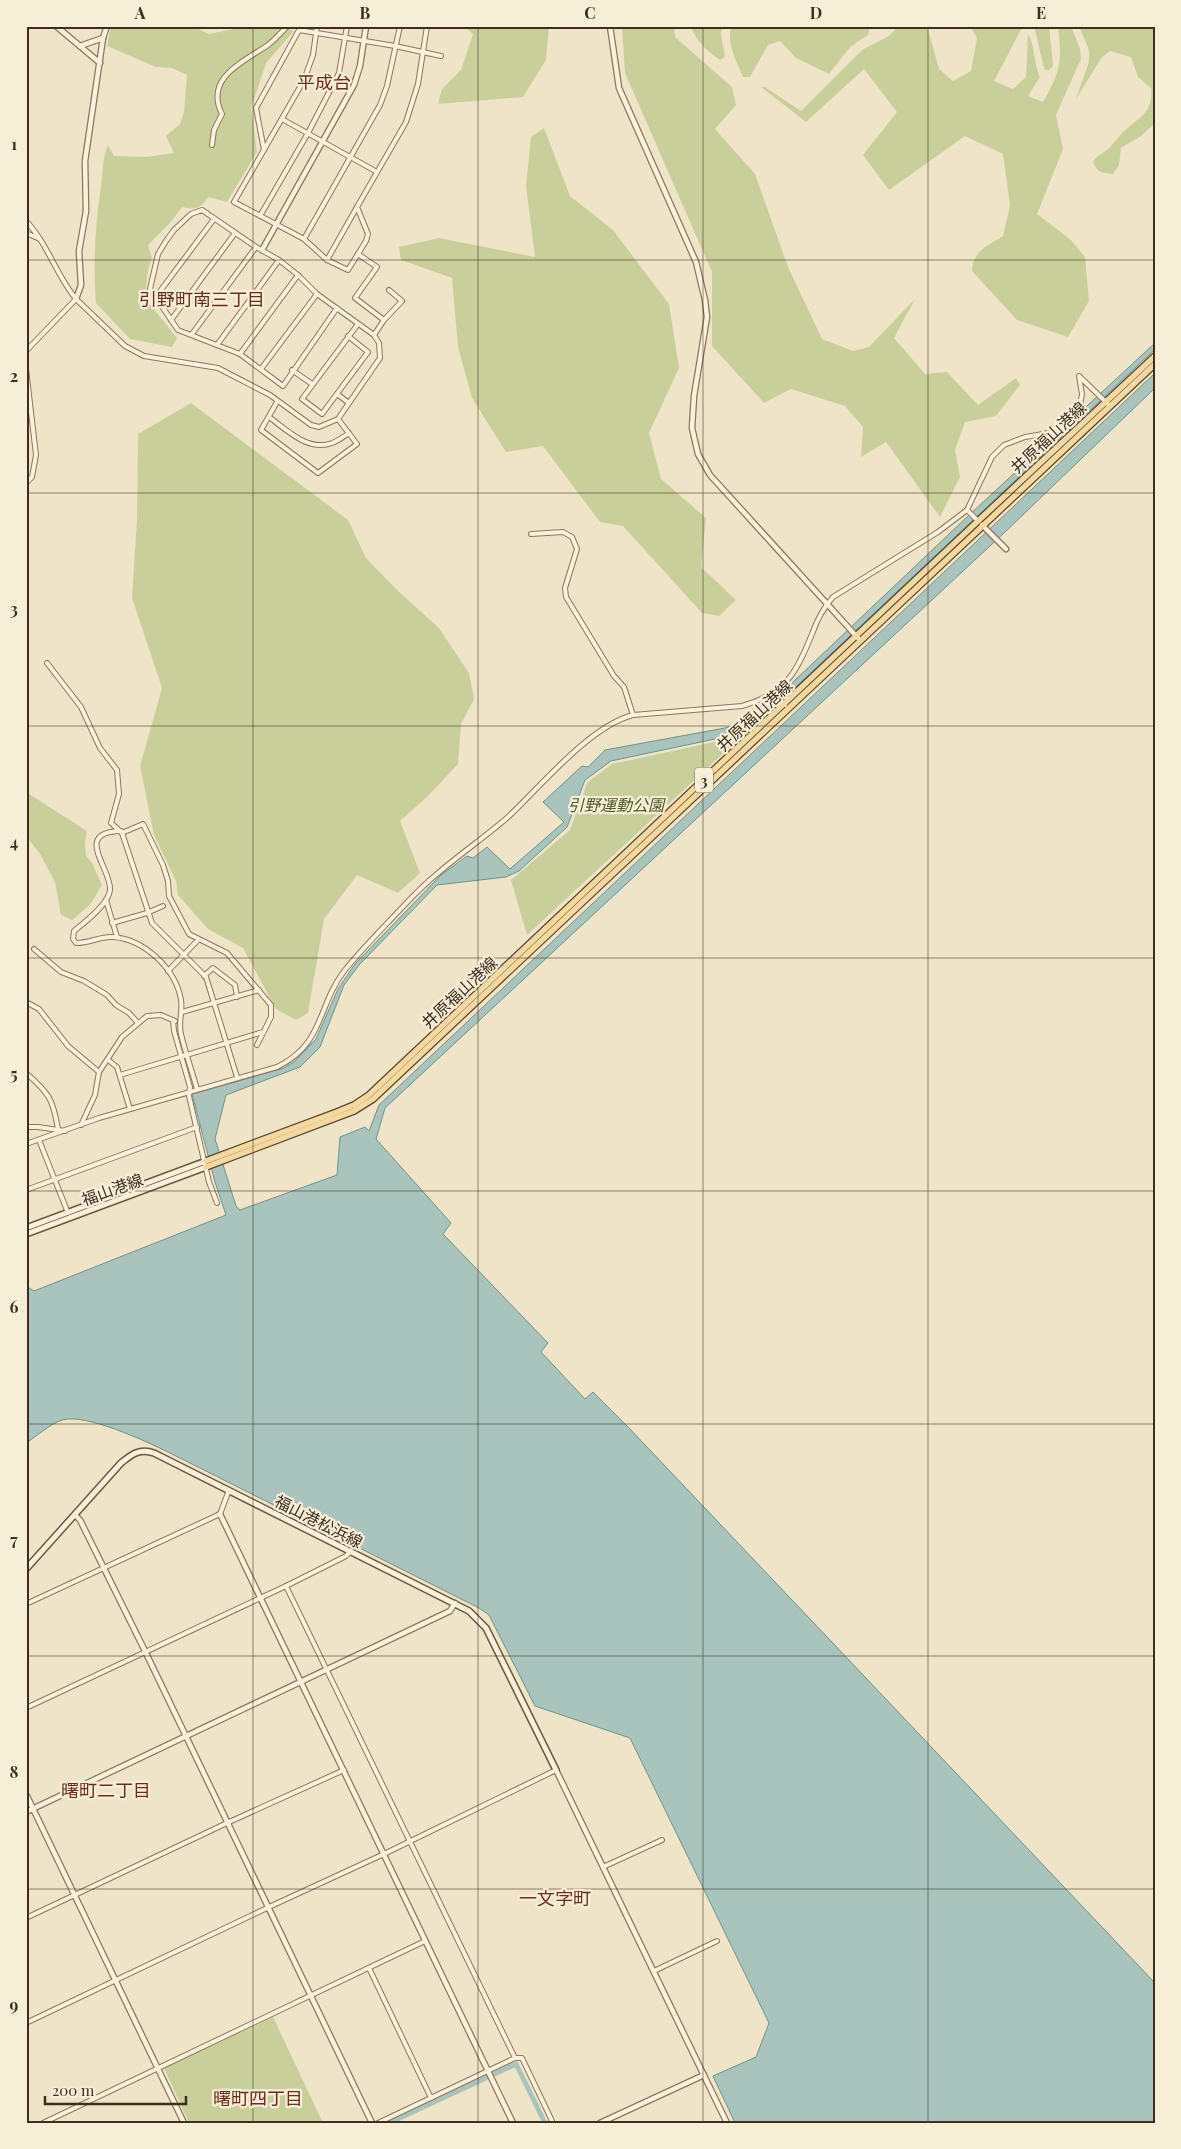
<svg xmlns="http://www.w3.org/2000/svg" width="1181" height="2149" font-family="'Playfair Display','Noto Sans JP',serif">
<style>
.green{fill:#c9cf9b}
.water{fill:#a9c4bc;stroke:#6f938a}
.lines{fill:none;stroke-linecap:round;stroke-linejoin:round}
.canal{stroke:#a9c4bc;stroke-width:5}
.minor-casing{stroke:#8d765c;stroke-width:6}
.tertiary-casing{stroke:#8d765c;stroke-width:7}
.secondary-casing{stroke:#6f573f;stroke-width:8}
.primary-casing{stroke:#5b4430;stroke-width:8}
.minor{stroke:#faf1dc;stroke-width:4}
.tertiary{stroke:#faf1dc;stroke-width:4.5}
.secondary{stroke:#faf1dc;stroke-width:5}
.primary{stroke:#f3d9a0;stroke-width:5.5}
.grid{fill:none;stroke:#3d2e20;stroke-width:1;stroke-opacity:0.55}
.labels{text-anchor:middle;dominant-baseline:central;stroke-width:4.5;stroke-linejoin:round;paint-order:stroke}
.shield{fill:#f7eed8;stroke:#756857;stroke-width:1}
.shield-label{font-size:15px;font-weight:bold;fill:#3d2e20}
.street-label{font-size:16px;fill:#3d2e20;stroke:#f7eed8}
.park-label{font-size:16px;font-style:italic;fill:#4d5a26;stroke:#f7eed8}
.neighbourhood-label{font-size:18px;fill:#6b2e1e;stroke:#f7eed8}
.neatline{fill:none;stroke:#3d2e20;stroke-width:2}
.grid-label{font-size:16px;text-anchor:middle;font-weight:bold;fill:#3d2e20}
</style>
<rect width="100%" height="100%" fill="#f0e4c8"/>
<g class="green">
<path d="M111 26H192L209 34 248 26H278L294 31 266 63 251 108 257 152 227 202 208 197C200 209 195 210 182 207L171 222 148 245 152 258 148 269 145 298 177 338 172 347 130 339 96 303C93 263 95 226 101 187 103 172 102 159 108 145L114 156 147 157 174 153 166 136 180 124 184 112 187 75 172 68 156 67 107 46Z"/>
<polygon points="463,26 549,26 546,60 523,97 438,104 442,89 461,70 473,34"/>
<polygon points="622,26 674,26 675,37 732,87 736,105 715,129 755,174 788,267 822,339 853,351 869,347 915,299 894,338 925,374 947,372 978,405 1016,378 1020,385 996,416 965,422 955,450 960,477 940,517 886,442 861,457 863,427 845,406 791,389 764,403 712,346 712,272 625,73"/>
<path d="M691 26H722L721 34 725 57 720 60C709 53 694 39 691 26Z"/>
<path d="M732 26H870L868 35 850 47 829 74 796 58 780 41 768 45 750 77H743C737 62 725 41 732 26Z"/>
<path d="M898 26H927L939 69 953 81 971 71 977 38 970 26H1023L994 81 1013 89 1026 77 1028 34C1036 47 1033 63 1040 77L1028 96 1043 102C1061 71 1062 62 1058 26H1071L1080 49 1081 59 1056 115 1063 149 1037 214 1071 240 1085 257 1089 301 1068 337 1017 320 972 271C973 250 988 246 1003 236L1010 206 1003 154 965 136 889 190 863 155 897 112 864 69 806 122 761 87H765L801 111 862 50 889 36Z"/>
<polygon points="1034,26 1049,26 1053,66 1049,70 1045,70 1043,64"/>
<path d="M1079 26 1155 27V123L1141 136 1121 148 1119 165 1113 174C1102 173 1097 172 1093 162 1096 156 1099 156 1104 152 1112 147 1117 138 1123 132 1140 116 1153 114 1151 88L1138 77 1131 57 1110 51 1102 57 1076 99 1089 62V50Z"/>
<polygon points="544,128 570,196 613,230 669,304 679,368 649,433 661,479 706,518 701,567 736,600 719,616 702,613 623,526 600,522 543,446 506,452 472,398 458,347 452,278 401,260 399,247 439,238 535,257 526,186 531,137"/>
<polygon points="191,403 348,520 366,558 398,591 439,628 469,673 474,699 461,724 458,764 428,796 400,821 420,873 398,893 357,875 324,919 308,1013 296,1020 276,1009 243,948 208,929 178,895 176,881 154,835 140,766 162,688 132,598 137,519 138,434"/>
<polygon points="742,736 527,935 511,880 570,830 587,783 612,764"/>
<polygon points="26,792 87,831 85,843 86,856 92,863 102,885 90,905 72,920 61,915 55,882 40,854 26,836"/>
<polygon points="273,2017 323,2123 189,2123 164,2068"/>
</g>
<path class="water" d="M1155 343V349L748 732 611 761 585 780 567 827 519 871 506 877 437 885 359 965 344 985 320 1047 300 1067 226 1095 215 1139 236 1206 240 1210 337 1175 340 1137 365 1127 369 1131 379 1105 1155 373V388L1004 533 385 1108 376 1139 451 1223 443 1234 548 1343 541 1352 585 1399 593 1392 629 1428 1155 1983V2123H735L713 2076 756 2057 769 2023 630 1738 535 1706 489 1615 479 1608 168 1452C145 1441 86 1413 62 1420 50 1424 37 1436 26 1443V1286L34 1291 226 1215 215 1182 192 1094 284 1068 295 1061 316 1039 338 989 355 964 441 875 467 856 473 858 487 847 510 869 564 822 543 802 582 766 588 767 605 750 725 728 754 719 967 517Z"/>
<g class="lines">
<polyline class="canal" points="389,2123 516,2064 545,2123"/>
<g class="minor-casing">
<g id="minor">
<polyline points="317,26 313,55 304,80 234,202 304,239 327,260 348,270 366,241 368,234 357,207 406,122 418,84 427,26"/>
<polyline points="282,119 377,172"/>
<path d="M212 145 214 130 222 114C204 78 243 62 268 45 275 40 281 32 288 26"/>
<polyline points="264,150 256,108 299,30 395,46 441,56"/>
<polyline points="260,216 308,133 339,73 347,26"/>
<path d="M26 221C48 244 56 275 76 299"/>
<polyline points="26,233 40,239"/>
<polyline points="304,239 380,105 387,86 400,26"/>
<polyline points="358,254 377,267 355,298 384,320"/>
<polyline points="327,260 357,207"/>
<polyline points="155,298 214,219"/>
<polyline points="171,320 235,233"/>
<polyline points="192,334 256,247"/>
<polyline points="374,335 384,320 402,301 389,290"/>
<polyline points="348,336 368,352 322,414 302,399 358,324"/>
<polyline points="217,345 279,260"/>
<polyline points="26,351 76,299 125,346 144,356 218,368 270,395 311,425 319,427 338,419 380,358 379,343 374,335 317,294 298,275 279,260 256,247 202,210 191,214 174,230 166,241 158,254 150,289 178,330 240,354 283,386 337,308"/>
<polyline points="240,354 298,275"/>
<polyline points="26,369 36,455 32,477 26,483"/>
<polyline points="261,369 317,294"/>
<polyline points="292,370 312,384"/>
<polyline points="337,394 349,403"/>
<polyline points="277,402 261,430 318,473 357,444 338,419"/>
<path d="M269 417C287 430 308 452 332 443 338 441 343 437 349 433"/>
<polyline points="967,510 978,521"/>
<polyline points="531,534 563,532 572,537 577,549 565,588 566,597 614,676 624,687 633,715"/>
<polyline points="47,663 81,707 100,748 117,770 119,794 111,823 122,833 152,923 206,977 237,1077"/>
<polyline points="775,693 785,705"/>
<path d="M121 831C72 832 112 869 110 890 109 904 84 923 74 931L73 939 76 943C91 943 100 936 113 937 144 939 176 969 181 1000 183 1012 178 1022 181 1034 185 1052 192 1071 197 1089"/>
<polyline points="122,833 143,824 163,865 168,881 169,896 189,934 227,953 271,1005 271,1017 257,1045"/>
<polyline points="106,900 117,937"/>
<polyline points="112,923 147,913 163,906"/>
<polyline points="34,949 61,972 84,981 107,995 116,1005 129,1013 138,1023"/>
<polyline points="168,971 198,940"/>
<polyline points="204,976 213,968 235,985 237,997"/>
<polyline points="26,1002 39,1009 68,1046 99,1072"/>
<polyline points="182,1012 259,990"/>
<polyline points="173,1020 174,1031 190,1087 189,1096 209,1182 217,1203"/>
<polyline points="108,1060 117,1067 130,1109"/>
<path d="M26 1073C49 1093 53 1099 58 1129"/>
<polyline points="120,1075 263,1032"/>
<polyline points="81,1125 95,1095 99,1072 122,1037 147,1016 161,1015 175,1021"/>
<polyline points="26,1127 38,1127 65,1131"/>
<polyline points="39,1140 68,1213"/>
<path d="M26 1144 99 1118 277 1067C325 1044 317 1005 345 970 361 950 379 932 396 914 409 900 422 886 437 874 460 854 485 837 508 817 542 785 590 726 633 715L742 706C785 694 796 674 812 634 817 620 823 608 833 597L938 532 967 510 992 457 1004 445 1025 437 1049 433 1060 429 1075 416 1079 411 1082 394 1079 376 1110 406"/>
<polyline points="26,1190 197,1127"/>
<polyline points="286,1586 515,2058 378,2123"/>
<polyline points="26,1604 220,1514 229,1490"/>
<polyline points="26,1708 286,1586 346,1556 351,1551"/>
<polyline points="603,1867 662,1840"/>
<polyline points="26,1918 227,1823 344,1770"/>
<polyline points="369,1968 431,2098"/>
<polyline points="654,1971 717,1941"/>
<polyline points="26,2023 269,1907 384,1854 556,1770"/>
<polyline points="515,2058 522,2058 553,2123"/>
<polyline points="43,2123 425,1941"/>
</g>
</g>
<g class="tertiary-casing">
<g id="tertiary">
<polyline points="56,26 100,63"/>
<polyline points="610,26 619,88 696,262 705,300 707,317 694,396 692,428 698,454 710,475 858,638"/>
<polyline points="80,46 103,38"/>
<polyline points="262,250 354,85 360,66 366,26"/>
<polyline points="76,299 81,285 79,251 86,211 85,161 103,38 107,26"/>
<polyline points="982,525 1006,549"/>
<polyline points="220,1514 513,2123"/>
<polyline points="75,1515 80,1520 145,1651 372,2123"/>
<polyline points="556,1770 727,2123"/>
<polyline points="26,1794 184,2123"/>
<polyline points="26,1812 450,1611 455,1603"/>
<polyline points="600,2123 704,2075"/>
</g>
</g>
<g class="secondary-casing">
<g id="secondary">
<polyline points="26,1228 206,1161"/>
<polyline points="26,1234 206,1167"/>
<path d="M26 1569 121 1463C132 1454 140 1448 154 1453L469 1611 486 1628 556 1770"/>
</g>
</g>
<g class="primary-casing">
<g id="primary">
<polyline points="206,1161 337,1112 354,1105 369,1095 978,521 1155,356"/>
<polyline points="206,1167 354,1111 373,1099 1155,364"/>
</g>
</g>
<use href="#minor" class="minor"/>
<use href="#tertiary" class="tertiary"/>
<use href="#secondary" class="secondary"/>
<use href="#primary" class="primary"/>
</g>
<path class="grid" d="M253 26V2123M478 26V2123M703 26V2123M928 26V2123M26 260H1155M26 493H1155M26 726H1155M26 958H1155M26 1191H1155M26 1424H1155M26 1656H1155M26 1889H1155"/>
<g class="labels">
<rect class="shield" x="695" y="767.5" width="18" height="25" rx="4"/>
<g class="shield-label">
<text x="704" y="780">3</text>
</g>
<g class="street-label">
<text transform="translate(1048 437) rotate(-43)">井原福山港線</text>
<text transform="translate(754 715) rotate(-43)">井原福山港線</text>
<text transform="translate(459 992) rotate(-43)">井原福山港線</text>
<text transform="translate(112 1189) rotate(-20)">福山港線</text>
<text transform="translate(319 1521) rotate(27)">福山港松浜線</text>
</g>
<g class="park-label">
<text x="616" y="804">引野運動公園</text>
</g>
<g class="neighbourhood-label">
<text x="324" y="82">平成台</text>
<text x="202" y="299">引野町南三丁目</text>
<text x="106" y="1790">曙町二丁目</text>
<text x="555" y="1898">一文字町</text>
<text x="258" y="2098">曙町四丁目</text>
</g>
</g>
<rect width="1181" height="2149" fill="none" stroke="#f7eed8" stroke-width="55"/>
<path d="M45 2096v8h141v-8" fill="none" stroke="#3d2e20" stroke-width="2.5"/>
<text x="52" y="2096" font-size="15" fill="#3d2e20" stroke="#f7eed8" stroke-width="4" paint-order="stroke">200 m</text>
<rect x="28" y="28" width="1126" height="2094" class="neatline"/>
<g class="grid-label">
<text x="140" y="19">A</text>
<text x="365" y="19">B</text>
<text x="590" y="19">C</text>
<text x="816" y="19">D</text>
<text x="1041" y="19">E</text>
<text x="14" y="150">1</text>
<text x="14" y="382">2</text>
<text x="14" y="615">3</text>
<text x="14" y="848">4</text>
<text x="14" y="1080">5</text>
<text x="14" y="1313">6</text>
<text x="14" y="1546">7</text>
<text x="14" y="1778">8</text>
<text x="14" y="2011">9</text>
</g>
</svg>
